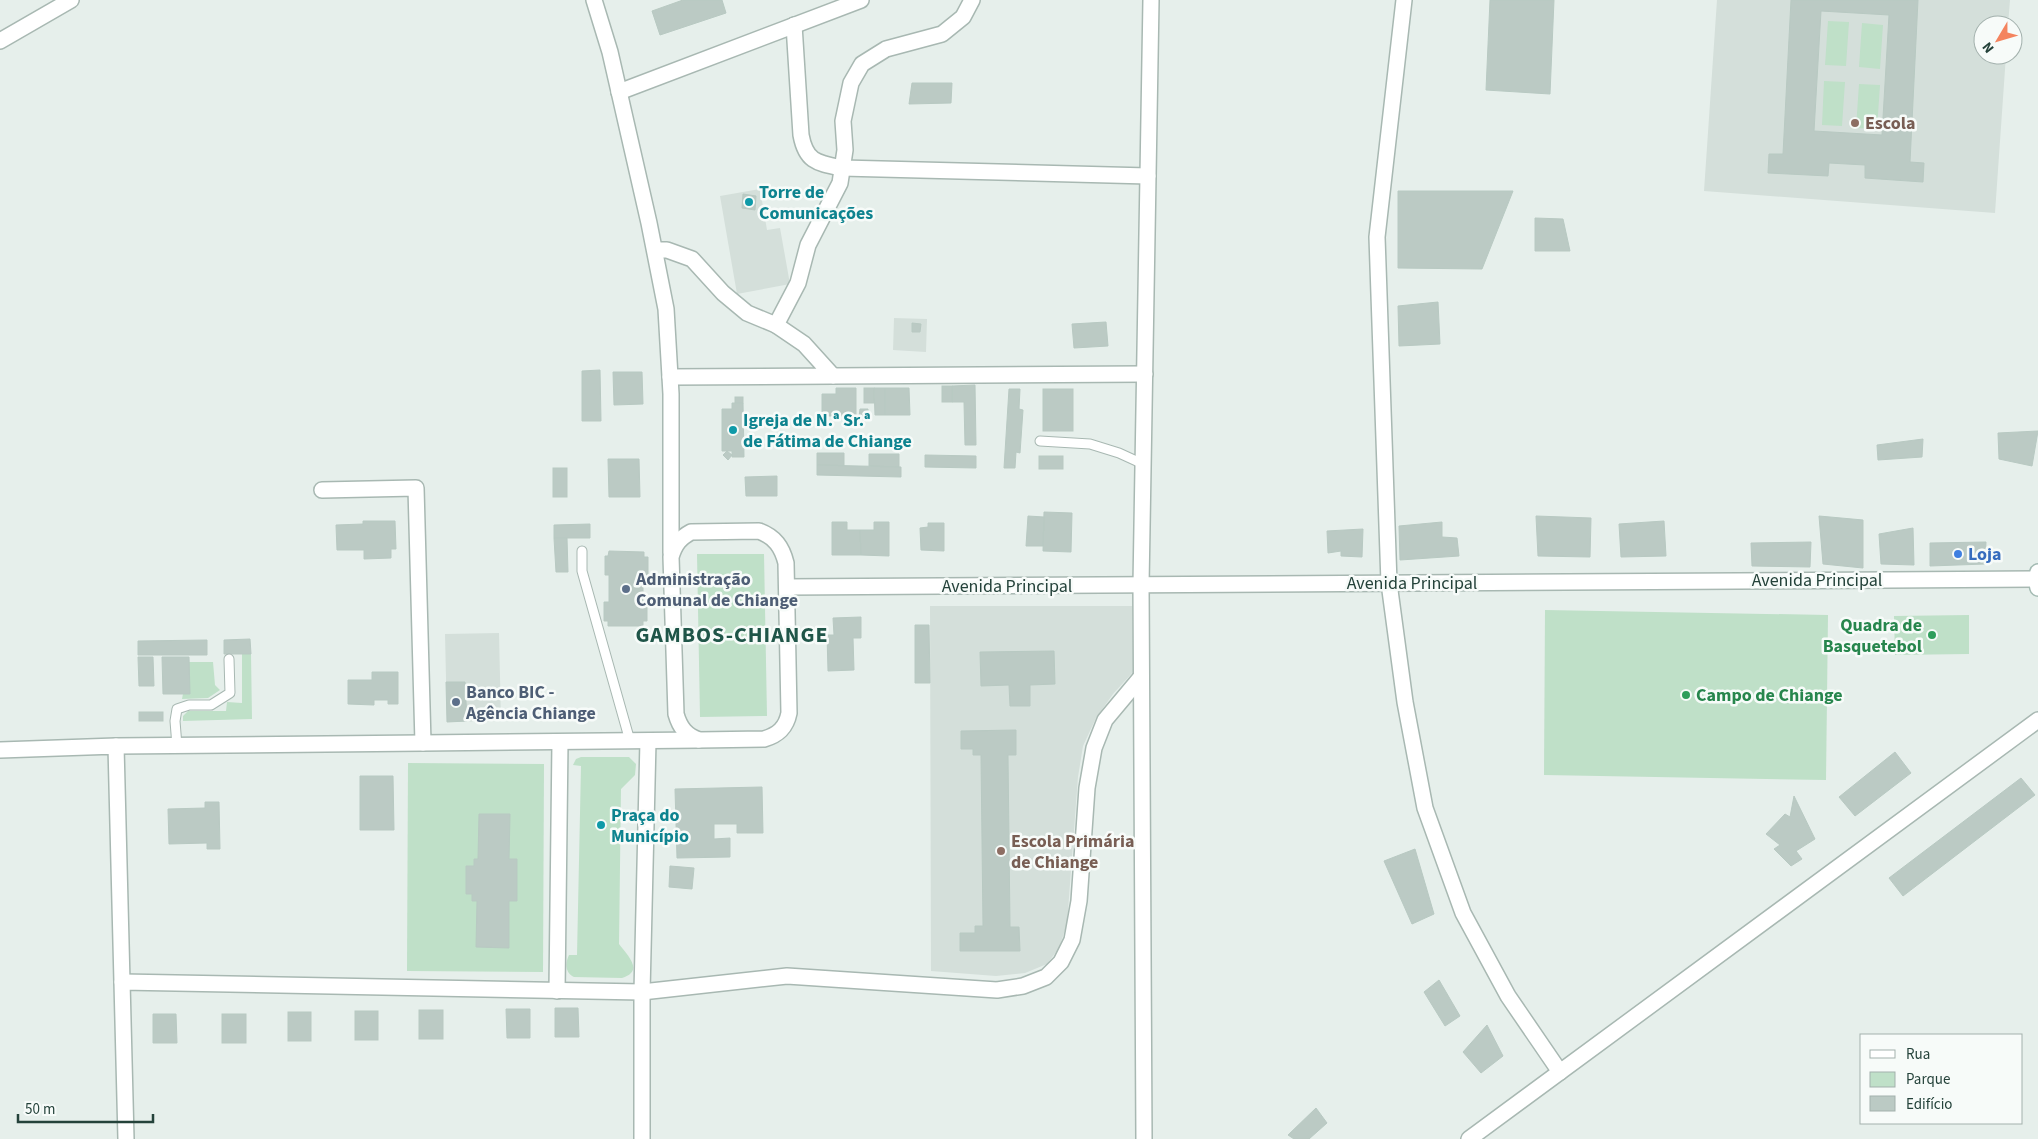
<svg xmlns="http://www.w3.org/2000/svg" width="2038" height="1139" font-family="'Source Sans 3',sans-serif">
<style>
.built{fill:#d4dfda}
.green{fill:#bfe0c8}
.building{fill:#bbcac4;stroke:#b8c9c2;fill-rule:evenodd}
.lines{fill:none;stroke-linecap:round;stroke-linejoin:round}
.lane-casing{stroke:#a8b8b2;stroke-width:11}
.street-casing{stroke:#a8b8b2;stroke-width:18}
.secondary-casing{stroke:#a4bbb3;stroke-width:18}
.lane{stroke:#fff;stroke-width:9}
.street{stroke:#fff;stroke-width:15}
.secondary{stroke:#fff;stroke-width:15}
.education-dot{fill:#8d6e63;stroke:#f7fbf9;stroke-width:2}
.culture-dot{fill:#0f9aa8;stroke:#f7fbf9;stroke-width:2}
.shop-dot{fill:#3f7fe0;stroke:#f7fbf9;stroke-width:2}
.service-dot{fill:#5c6f8a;stroke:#f7fbf9;stroke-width:2}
.leisure-dot{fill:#2e9e5b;stroke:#f7fbf9;stroke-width:2}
.labels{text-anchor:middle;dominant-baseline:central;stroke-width:5;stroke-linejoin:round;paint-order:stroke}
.education-label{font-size:18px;font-weight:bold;fill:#785e54;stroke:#f7fbf9;text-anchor:start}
.culture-label{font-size:18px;font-weight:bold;fill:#0d838f;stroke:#f7fbf9;text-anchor:start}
.shop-label{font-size:18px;font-weight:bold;fill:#366cbe;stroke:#f7fbf9;text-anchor:start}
.service-label{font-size:18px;font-weight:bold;fill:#4e5e75;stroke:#f7fbf9;text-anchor:start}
.street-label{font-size:18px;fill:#24423a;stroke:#f7fbf9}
.leisure-label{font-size:18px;font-weight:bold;fill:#27864d;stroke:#f7fbf9;text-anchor:end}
.district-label{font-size:22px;font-weight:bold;letter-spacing:1px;fill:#1f5548;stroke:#f7fbf9}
</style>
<rect width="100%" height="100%" fill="#e6efeb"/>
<g class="built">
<polygon points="1717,0 2010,0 2008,25 1983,25 1983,55 2006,55 1995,213 1704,191"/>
<polygon points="760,189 767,230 780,228 790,284 737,294 720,196"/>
<polygon points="894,318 927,319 926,352 893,350"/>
<polygon points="930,606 1132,606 1134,671 1113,694 1096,718 1083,746 1078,777 1067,924 1059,948 1047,964 1025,973 996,976 931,971"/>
<polygon points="499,633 501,721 447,722 445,634"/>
</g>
<g class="green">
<polygon points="1828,21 1849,22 1846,66 1825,65"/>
<polygon points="1862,23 1883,25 1880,69 1859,67"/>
<polygon points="1824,81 1845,82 1842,126 1822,125"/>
<polygon points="1859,84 1880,85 1877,129 1856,128"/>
<polygon points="697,554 764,554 767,716 700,717"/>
<polygon points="1545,610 1828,615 1826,780 1544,775"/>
<polygon points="1969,615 1969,654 1895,655 1894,616"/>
<polygon points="242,654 251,654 252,719 183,721 183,716 188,711 226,711 227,702 242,703"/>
<polygon points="189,662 213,662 215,685 220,690 208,698 182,699"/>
<path d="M581 757H629L636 764 635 775 621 789 619 944C627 955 645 971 622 978L574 977C565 973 565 963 569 955H577L581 766 573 765 576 759Z"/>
<polygon points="408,763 544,764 543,972 407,971"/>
</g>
<g class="building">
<polygon points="683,0 722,0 726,13 660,35 652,11"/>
<polygon points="1490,0 1554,0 1550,94 1486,90"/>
<path d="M1791 0H1918L1910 162 1924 163 1923 182 1865 178V165L1829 163 1828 176 1768 173 1769 154H1783ZM1821 11 1889 15 1882 135 1814 131Z"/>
<polygon points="912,83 952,83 951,103 909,104"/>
<polygon points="1398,191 1513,191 1482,269 1398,268"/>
<polygon points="743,194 756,196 755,210 742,208"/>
<polygon points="1535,218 1563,219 1570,251 1535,251"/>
<polygon points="1438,302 1440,344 1399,346 1398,306"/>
<polygon points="1106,322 1108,346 1074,348 1072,324"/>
<polygon points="912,323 921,324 920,332 912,332"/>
<polygon points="600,370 601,421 582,421 582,371"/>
<polygon points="613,372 642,372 643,404 614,405"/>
<polygon points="975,385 976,445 965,445 964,402 952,402 952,386"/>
<rect x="942" y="386" width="10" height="16"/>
<polygon points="836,388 856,388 856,416 822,416 822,394 836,394"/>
<rect x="864" y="388" width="10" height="15"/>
<polygon points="874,388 885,388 885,415 875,415"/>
<polygon points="885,388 909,388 910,415 885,415"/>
<polygon points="1009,389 1020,389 1019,409 1023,410 1020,453 1016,452 1015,468 1004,468"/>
<rect x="1043" y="389" width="30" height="42"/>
<rect x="735" y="397" width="8" height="6"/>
<polygon points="732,403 743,403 744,457 732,457 732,451 722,451 722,409 732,409"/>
<polygon points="860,409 868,409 868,416 859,417"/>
<polygon points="2038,431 2032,466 1999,459 1998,433"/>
<polygon points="1923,439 1922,457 1878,460 1877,445"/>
<polygon points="727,451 732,455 728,460 723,455"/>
<polygon points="817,453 844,453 844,466 817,465"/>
<polygon points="869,454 899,454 899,467 869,466"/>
<polygon points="925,455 976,456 976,468 925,467"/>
<rect x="1039" y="456" width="24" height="13"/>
<polygon points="608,459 639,459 640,497 609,497"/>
<polygon points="817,465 901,467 901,477 817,475"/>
<rect x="553" y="468" width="14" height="29"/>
<polygon points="777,476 777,496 746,496 745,477"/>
<polygon points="1044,512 1072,513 1071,552 1043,551"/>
<polygon points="1028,516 1044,517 1043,546 1026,546"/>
<polygon points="1536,516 1591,518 1590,557 1538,556"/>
<polygon points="1819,516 1863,520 1863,568 1823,564"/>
<polygon points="363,521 395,521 396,549 391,549 391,558 364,559 364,550 337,550 336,525 363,524"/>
<polygon points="1664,521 1666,556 1621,557 1619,524"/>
<polygon points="832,522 847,522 847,530 860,530 861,555 832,555"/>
<polygon points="874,522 889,522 889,556 861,555 860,530 874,530"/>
<polygon points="1442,522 1442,537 1457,538 1459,556 1400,560 1399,526"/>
<polygon points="928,523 944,523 944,551 921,550 920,528 928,527"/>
<polygon points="590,524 590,538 554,538 554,525"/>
<polygon points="1913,528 1914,565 1881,564 1879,534"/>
<polygon points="1363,529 1362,557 1341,556 1341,551 1328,553 1327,531"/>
<polygon points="554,538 567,538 568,572 556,572"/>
<polygon points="1811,542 1810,567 1752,566 1751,543"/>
<polygon points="1986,542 1985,564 1930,566 1930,543"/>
<polygon points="609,551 644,552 644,557 648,557 648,576 643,576 643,602 647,602 647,621 643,621 643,626 608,626 608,621 604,621 604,602 609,602 609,575 605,575 605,556 608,556"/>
<polygon points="861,617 861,638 853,638 854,670 828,671 827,635 834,635 833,618"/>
<polygon points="915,625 929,625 930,683 915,683"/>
<polygon points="250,639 251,654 224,654 224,640"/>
<polygon points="207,640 207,655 138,655 138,641"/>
<polygon points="1054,651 1055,684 1030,685 1030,706 1010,706 1009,685 981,686 980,652"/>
<polygon points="138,657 153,657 154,686 139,686"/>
<polygon points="162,657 189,657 190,694 163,694"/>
<polygon points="372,672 398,672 398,704 388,704 388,700 374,700 374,705 348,704 348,680 372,680"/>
<polygon points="446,682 465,682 467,721 447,722"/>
<rect x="139" y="712" width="24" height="9"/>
<polygon points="1016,730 1016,755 1008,755 1010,927 1019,927 1020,951 960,951 960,933 975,933 975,926 983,926 981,755 973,755 973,749 961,749 961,731"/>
<polygon points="1895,752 1911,773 1855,816 1839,797"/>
<polygon points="360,776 393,776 394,830 360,830"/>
<polygon points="2021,778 2035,795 1903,896 1889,878"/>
<polygon points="762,787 763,833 737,833 737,824 714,824 714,839 730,838 730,857 677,858 675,789"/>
<polygon points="1794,796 1815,839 1796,851 1802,859 1791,866 1774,849 1780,845 1766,834 1785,814 1790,817"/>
<polygon points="205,802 219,802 220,849 207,849 207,843 169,844 168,809 205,808"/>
<polygon points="479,814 510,814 509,859 517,859 517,901 509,901 509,948 476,947 477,901 472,901 472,894 466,894 466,866 474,866 474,859 478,859"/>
<polygon points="1415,849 1434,914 1412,924 1384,861"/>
<polygon points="670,866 694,868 692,889 669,887"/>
<polygon points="1439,980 1460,1016 1445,1026 1424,992"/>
<polygon points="555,1008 578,1008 579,1037 555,1037"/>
<polygon points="506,1009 530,1009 530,1038 507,1038"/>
<rect x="419" y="1010" width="24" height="29"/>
<rect x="355" y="1011" width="23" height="29"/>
<rect x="288" y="1012" width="23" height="29"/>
<polygon points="153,1014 176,1014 177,1043 153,1043"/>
<rect x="222" y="1014" width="24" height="29"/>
<polygon points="1487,1025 1503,1056 1481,1073 1463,1052"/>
<polygon points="1316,1108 1327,1123 1309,1139 1294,1139 1288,1135"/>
</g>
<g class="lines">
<g class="lane-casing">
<g id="lane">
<polyline points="1040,441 1090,444 1119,453 1143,464"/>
<polyline points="582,551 582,571 630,741"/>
<polyline points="177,746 175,721 177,709 189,705 211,705 230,693 229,659"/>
</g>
</g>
<g class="street-casing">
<g id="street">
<polyline points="594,0 610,52 649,223 666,309 671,394 671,553"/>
<polyline points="1404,0 1377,237 1389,583 1405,702 1425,808 1463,913 1508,996 1560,1072"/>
<path d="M794 25 801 135C806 162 817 163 842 168L1148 176"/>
<polyline points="0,41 71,0"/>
<polyline points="619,92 861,0"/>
<polyline points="655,250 667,250 692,259 723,293 747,313 776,325 804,344 833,376 670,377"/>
<polyline points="776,325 798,283 808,245 840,183 845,150 843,121 851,83 862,64 886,49 942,34 963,17 972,0"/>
<polyline points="833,376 1145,374"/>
<polyline points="322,490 416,488 423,743 699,740"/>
<path d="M759 531C775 537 782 547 786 563L789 713C786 728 778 735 764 739L699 740C686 735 680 728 676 714L671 557C675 544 680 538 691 532Z"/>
<polyline points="787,587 2036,579"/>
<polyline points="116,746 423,743"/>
<polyline points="0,750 116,746 122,982"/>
<polyline points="557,991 560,742"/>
<polyline points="126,1139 122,982 642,992 787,976 997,990 1023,986 1046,977 1061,962 1072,940 1079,901 1087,788 1094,748 1105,720 1141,677"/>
<polyline points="642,1139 642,992 648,741"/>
<polyline points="1144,1139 1141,585 1151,0"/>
<polyline points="1469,1139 2038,720"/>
</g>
</g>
<g class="secondary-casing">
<polyline id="secondary" points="2038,572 2036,579 2038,588"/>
</g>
<use href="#lane" class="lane"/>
<use href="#street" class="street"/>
<use href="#secondary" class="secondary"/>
</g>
<g class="education-dot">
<circle cx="1855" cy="123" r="5"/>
<circle cx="1001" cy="851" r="5"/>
</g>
<g class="culture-dot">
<circle cx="749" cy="202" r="5"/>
<circle cx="733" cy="430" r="5"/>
<circle cx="601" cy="825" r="5"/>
</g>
<circle class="shop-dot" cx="1958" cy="554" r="5"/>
<g class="service-dot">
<circle cx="626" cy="589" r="5"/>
<circle cx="456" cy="702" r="5"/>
</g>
<g class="leisure-dot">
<circle cx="1932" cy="635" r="5"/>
<circle cx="1686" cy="695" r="5"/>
</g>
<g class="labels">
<g class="education-label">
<text x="1865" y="123">Escola</text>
<text x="1011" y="841">Escola Primária<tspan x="1011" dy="21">de Chiange</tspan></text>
</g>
<g class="culture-label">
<text x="759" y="192">Torre de<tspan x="759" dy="21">Comunicações</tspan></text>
<text x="743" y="420">Igreja de N.ª Sr.ª<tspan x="743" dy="21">de Fátima de Chiange</tspan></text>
<text x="611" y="815">Praça do<tspan x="611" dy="21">Município</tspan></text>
</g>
<g class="shop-label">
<text x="1968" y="554">Loja</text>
</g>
<g class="service-label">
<text x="636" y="579">Administração<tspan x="636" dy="21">Comunal de Chiange</tspan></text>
<text x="466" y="692">Banco BIC -<tspan x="466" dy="21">Agência Chiange</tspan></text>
</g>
<g class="street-label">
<text x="1817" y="580">Avenida Principal</text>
<text x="1412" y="583">Avenida Principal</text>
<text x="1007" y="586">Avenida Principal</text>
</g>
<g class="leisure-label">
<text x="1922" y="625">Quadra de<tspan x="1922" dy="21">Basquetebol</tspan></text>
<text x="1696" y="695" text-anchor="start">Campo de Chiange</text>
</g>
<g class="district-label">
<text x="732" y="635">GAMBOS-CHIANGE</text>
</g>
</g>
<rect x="1860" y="1034" width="162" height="90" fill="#f7fbf9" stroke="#a3b1ad"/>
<rect x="1870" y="1050" width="25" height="8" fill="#ffffff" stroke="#a3b1ad"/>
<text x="1906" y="1059" font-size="15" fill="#24423a">Rua</text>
<rect x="1870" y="1072" width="25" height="15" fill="#bfe0c8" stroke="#a3b1ad"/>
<text x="1906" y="1084" font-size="15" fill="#24423a">Parque</text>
<rect x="1870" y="1096" width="25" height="15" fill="#bbcac4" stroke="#a3b1ad"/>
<text x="1906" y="1109" font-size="15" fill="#24423a">Edifício</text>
<g transform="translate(1998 40) rotate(232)"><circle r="24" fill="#f7fbf9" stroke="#a3b1ad"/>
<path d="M0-4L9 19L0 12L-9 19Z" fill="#f4845f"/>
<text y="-8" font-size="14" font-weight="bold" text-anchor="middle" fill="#24423a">N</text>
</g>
<path d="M18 1114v8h135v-8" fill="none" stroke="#24423a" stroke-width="2.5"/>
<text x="25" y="1114" font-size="15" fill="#24423a" stroke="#f7fbf9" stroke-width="4" paint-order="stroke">50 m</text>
</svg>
